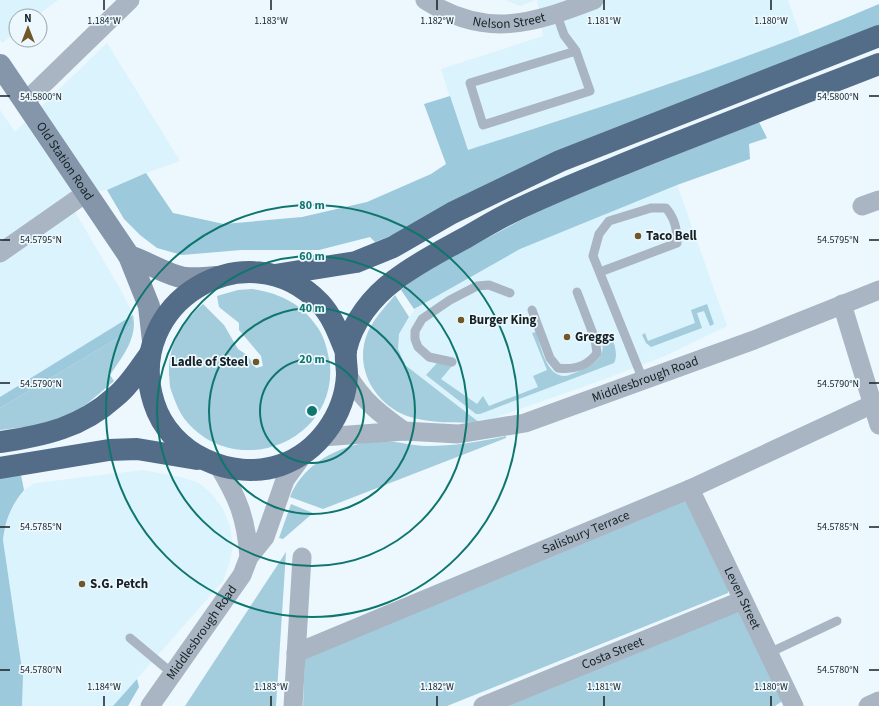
<svg xmlns="http://www.w3.org/2000/svg" width="879" height="706" font-family="'Source Sans 3',sans-serif">
<style>
.built{fill:#dbf3fc}
.green{fill:#a3ccdc}
.forest{fill:#9cc9db}
.lines{fill:none;stroke-linecap:round;stroke-linejoin:round}
.lane{stroke:#a9b5c3;stroke-width:9}
.street{stroke:#a9b5c3;stroke-width:19}
.secondary{stroke:#8596aa;stroke-width:22}
.highway{stroke:#536c88;stroke-width:22}
.ticks{fill:none;stroke:#152125;stroke-width:1.5}
.ring{fill:none;stroke:#0f766e;stroke-width:2}
.poi-dot{fill:#705728;stroke:#ecf8fd;stroke-width:1.5}
.labels{text-anchor:middle;dominant-baseline:central;stroke-width:3.5;stroke-linejoin:round;paint-order:stroke}
.street-label{font-size:13px;fill:#152125;stroke:#ecf8fd}
.poi-label{font-size:13px;font-weight:bold;fill:#152125;stroke:#ecf8fd;text-anchor:start}
.ticks-label{font-size:10px;text-anchor:middle;fill:#152125;stroke:#ecf8fd;stroke-width:3.5;stroke-linejoin:round;paint-order:stroke}
.centre{fill:#0f766e;stroke:#ecf8fd;stroke-width:2}
.ring-label{font-size:12px;text-anchor:middle;font-weight:bold;fill:#0f766e;stroke:#ecf8fd;stroke-width:3.5;stroke-linejoin:round;paint-order:stroke}
</style>
<rect width="100%" height="100%" fill="#ecf8fd"/>
<g class="built">
<polygon points="0,0 58,0 37,16 16,16 16,32 2,43 0,40"/>
<polygon points="505,0 536,0 520,6"/>
<polygon points="537,0 788,0 801,37 628,99 467,151 441,69 543,36"/>
<polygon points="107,43 180,161 146,173 107,190 86,193 68,200 122,292 133,315 0,397 0,110 15,132"/>
<polygon points="673,173 727,326 667,355 605,379 480,423 405,365 398,349 399,334 433,281"/>
<polygon points="143,470 181,477 199,483 212,494 223,509 230,527 233,547 229,564 223,581 113,706 22,706 23,676 3,540 4,527 9,512 24,490 35,483"/>
</g>
<g class="green">
<path d="M252 289C280 293 302 304 318 328 325 338 328 352 330 365 336 442 237 480 187 422 179 413 175 401 171 390 169 385 170 380 169 375 168 345 181 323 203 304L224 325 238 349 247 355 256 368 263 366 261 356 239 330V323L219 307 217 296 238 290Z"/>
<path d="M395 295 409 317 399 334 398 349 405 365 480 423C456 422 430 424 407 416 371 402 351 361 371 326 377 315 387 305 395 295Z"/>
<polygon points="707,304 714,324 710,326 704,311 697,313 702,328 651,347 646,343 642,335 645,333 648,341 695,323 691,310"/>
<path d="M133 315C138 338 122 357 110 375L114 381 82 408 43 425 0 430V408L123 335 132 323Z"/>
<path d="M536 332C540 344 545 370 559 375 564 378 572 374 577 372 591 366 606 359 602 342L612 338C615 346 618 355 614 363L480 414H476L426 375 438 362 452 366 441 379 477 404 483 396 489 406 538 387 533 376 547 370 532 333Z"/>
<path d="M506 436V438L323 509 290 497C304 460 349 440 387 441 401 442 413 446 427 446 454 446 479 442 506 436Z"/>
<polygon points="685,498 729,588 728,593 447,706 303,706 305,655"/>
<polygon points="291,504 313,513 283,539 279,538"/>
<polygon points="286,552 276,706 185,706"/>
<polygon points="736,605 781,693 781,702 775,706 491,706"/>
</g>
<g class="forest">
<path d="M879 4V26L403 231 375 242 370 237 319 250H241L182 255 157 248 140 235 124 219 107 190 146 173 173 213 224 224 302 217 367 202 431 174 446 164 424 104 450 96 468 150C606 106 745 61 879 4Z"/>
<polygon points="759,122 767,138 749,144 750,159 677,185 520,249 414,309 401,290 423,272 548,206"/>
<polygon points="133,315 132,323 123,335 0,408 0,397"/>
<path d="M21 475 24 490C11 506 5 520 3 540L23 676 22 706H0V478Z"/>
<polygon points="137,679 139,687 128,706 113,706"/>
</g>
<g class="lines">
<g class="lane">
<polyline points="557,15 564,35 576,51 590,91 483,125 470,83 576,51"/>
<path d="M600 272 677 243C677 229 675 219 666 208H651L609 221 599 234 593 256 643 380"/>
<path d="M532 310 550 358 558 368C573 370 588 366 597 353L595 339 577 292"/>
<polyline points="452,362 429,357 418,347 415,339 415,331 422,319 450,300 477,286 489,285 510,293"/>
<polyline points="130,638 173,674"/>
<polyline points="769,653 837,621"/>
</g>
<g class="street">
<path id="s1" d="M425 0C486 39 532 24 594 0"/>
<polyline points="25,102 130,0"/>
<polyline points="862,206 879,200"/>
<polyline points="0,253 86,193"/>
<polyline points="842,304 879,425"/>
<path d="M347 374C363 401 379 413 404 431"/>
<path id="s2" d="M322 437 404 431 458 434 525 423 754 340 879 290"/>
<path d="M218 465C238 498 246 517 249 557"/>
<path id="s3" d="M690 489 794 706"/>
<path id="s4" d="M296 653 690 489 873 404"/>
<path id="s5" d="M150 706 242 575 249 557 265 537 285 480 304 454"/>
<polyline points="293,706 302,557"/>
<path id="s6" d="M483 706 743 600"/>
<polyline points="868,706 879,701"/>
</g>
<g class="secondary">
<path id="s7" d="M0 65 129 256 149 306 153 341"/>
<path d="M129 256C148 262 166 275 185 278 196 279 207 278 217 277"/>
</g>
<g class="highway">
<polyline points="275,275 356,262 393,247 452,213 560,161 879,36"/>
<path d="M346 352C339 335 333 317 320 303 247 227 122 303 154 403 170 454 231 482 281 465 318 452 345 415 347 375 347 367 345 358 346 350 352 322 373 296 395 280 417 263 441 251 465 238 481 229 497 219 514 211 557 190 602 173 646 155 724 124 801 94 879 64"/>
<path d="M0 442C44 436 82 427 115 397 129 386 139 369 150 354"/>
<polyline points="0,468 109,450 137,449 197,459"/>
</g>
</g>
<path class="ticks" d="M104 0V10M271 0V10M437 0V10M604 0V10M771 0V10M0 96H10M869 96H879M0 240H10M869 240H879M0 383H10M869 383H879M0 527H10M869 527H879M0 670H10M869 670H879M104 696V706M271 696V706M437 696V706M604 696V706M771 696V706"/>
<g class="ring">
<circle cx="312" cy="411" r="52"/>
<circle cx="312" cy="411" r="103"/>
<circle cx="312" cy="411" r="155"/>
<circle cx="312" cy="411" r="206"/>
</g>
<g class="poi-dot">
<circle cx="638" cy="236" r="4"/>
<circle cx="461" cy="320" r="4"/>
<circle cx="567" cy="337" r="4"/>
<circle cx="256" cy="362" r="4"/>
<circle cx="82" cy="584" r="4"/>
</g>
<g class="labels">
<g class="street-label">
<text stroke="none"><textPath href="#s1" startOffset="89">Nelson Street</textPath></text>
<text stroke="none"><textPath href="#s7" startOffset="116">Old Station Road</textPath></text>
<text stroke="none"><textPath href="#s2" startOffset="332">Middlesbrough Road</textPath></text>
<text stroke="none"><textPath href="#s4" startOffset="314">Salisbury Terrace</textPath></text>
<text stroke="none"><textPath href="#s3" startOffset="121">Leven Street</textPath></text>
<text stroke="none"><textPath href="#s5" startOffset="90">Middlesbrough Road</textPath></text>
<text stroke="none"><textPath href="#s6" startOffset="140">Costa Street</textPath></text>
</g>
<g class="poi-label">
<text x="646" y="236">Taco Bell</text>
<text x="469" y="320">Burger King</text>
<text x="575" y="337">Greggs</text>
<text x="248" y="362" text-anchor="end">Ladle of Steel</text>
<text x="90" y="584">S.G. Petch</text>
</g>
</g>
<g class="ticks-label">
<text x="104" y="24">1.184°W</text>
<text x="271" y="24">1.183°W</text>
<text x="437" y="24">1.182°W</text>
<text x="604" y="24">1.181°W</text>
<text x="771" y="24">1.180°W</text>
<text x="41" y="100">54.5800°N</text>
<text x="838" y="100">54.5800°N</text>
<text x="41" y="243">54.5795°N</text>
<text x="838" y="243">54.5795°N</text>
<text x="41" y="387">54.5790°N</text>
<text x="838" y="387">54.5790°N</text>
<text x="41" y="530">54.5785°N</text>
<text x="838" y="530">54.5785°N</text>
<text x="41" y="673">54.5780°N</text>
<text x="838" y="673">54.5780°N</text>
<text x="104" y="690">1.184°W</text>
<text x="271" y="690">1.183°W</text>
<text x="437" y="690">1.182°W</text>
<text x="604" y="690">1.181°W</text>
<text x="771" y="690">1.180°W</text>
</g>
<circle cx="312" cy="411" r="6" class="centre"/>
<g class="ring-label">
<text x="312" y="209">80 m</text>
<text x="312" y="260">60 m</text>
<text x="312" y="312">40 m</text>
<text x="312" y="363">20 m</text>
</g>
<g transform="translate(28 28)"><circle r="19" fill="#ecf8fd" stroke="#96a2a7"/>
<path d="M0-3L7 15L0 10L-7 15Z" fill="#705728"/>
<text y="-6" font-size="11" font-weight="bold" text-anchor="middle" fill="#152125">N</text>
</g>
</svg>
